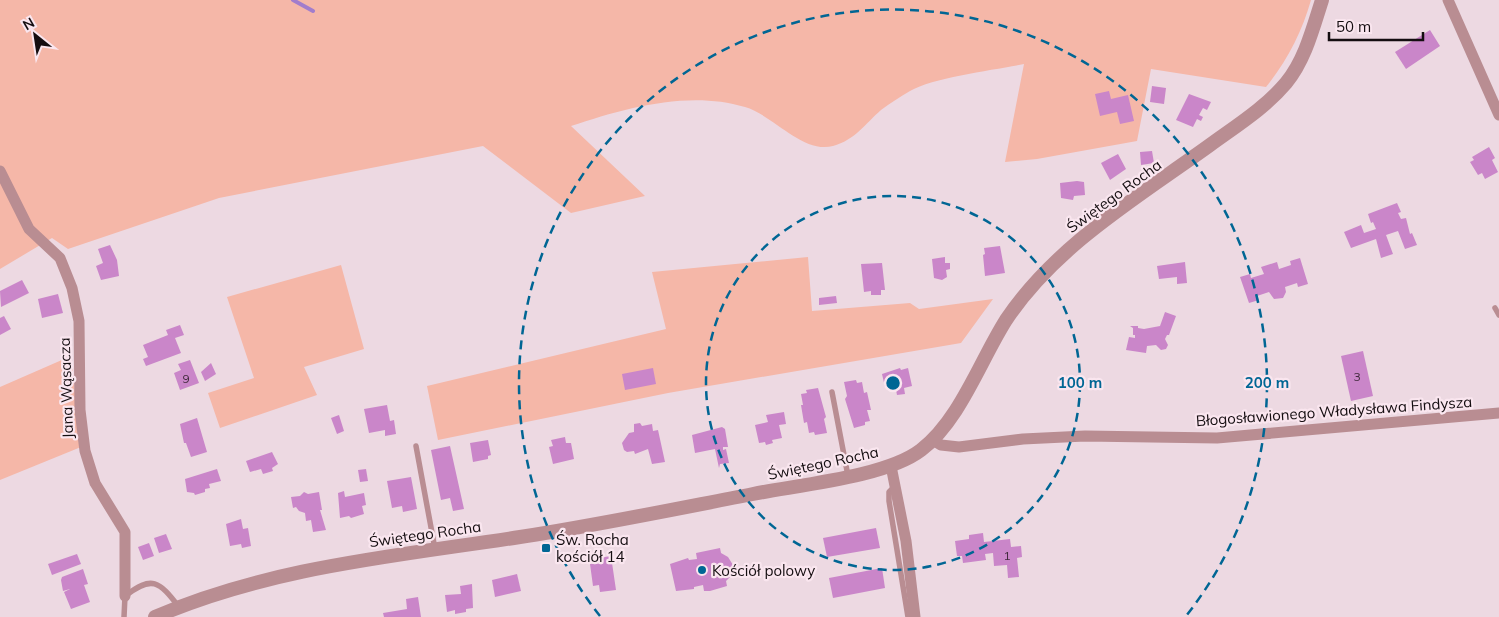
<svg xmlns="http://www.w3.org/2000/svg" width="1499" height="617" font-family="Mulish,sans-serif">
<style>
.green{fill:#f5b7a8}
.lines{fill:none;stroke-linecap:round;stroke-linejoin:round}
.stream{stroke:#a27dcc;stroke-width:4}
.building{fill:#ca86c9}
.service{stroke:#b98d92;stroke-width:5.5}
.minor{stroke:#b98d92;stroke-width:11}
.tertiary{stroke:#b98d92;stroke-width:14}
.ring{fill:none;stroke:#006694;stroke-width:2.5;stroke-dasharray:9 6}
.poi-dot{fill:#006694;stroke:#fae6ef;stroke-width:2}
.labels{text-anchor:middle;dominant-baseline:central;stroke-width:4.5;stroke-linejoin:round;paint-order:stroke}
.number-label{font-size:12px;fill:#422b3e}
.street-label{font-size:15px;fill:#140d10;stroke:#fae6ef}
.poi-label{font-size:15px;fill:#140d10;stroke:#fae6ef;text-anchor:start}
.centre{fill:#006694;stroke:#fae6ef;stroke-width:2.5}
.ring-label{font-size:15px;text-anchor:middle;font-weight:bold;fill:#006694;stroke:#fae6ef;stroke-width:4.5;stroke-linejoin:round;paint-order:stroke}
</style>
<rect width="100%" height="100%" fill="#edd9e2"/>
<g class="green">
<path d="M0 0H1311C1302 32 1287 61 1266 87L1151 69 1137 141 1037 159 1005 162 1024 64C995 70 934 77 910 91 900 97 890 103 881 110 865 124 855 140 833 146 803 154 773 115 745 107 689 90 625 108 571 126L645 196 571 213 483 146 219 198 68 249 52 238 0 269Z"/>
<polygon points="808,257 812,311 910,303 919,309 993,299 961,343 668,393 438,440 427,386 666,329 652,272"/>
<polygon points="341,265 364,349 304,367 317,395 220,428 208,393 254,378 227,297"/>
<polygon points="71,356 81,447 0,480 0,387"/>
</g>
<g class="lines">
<polyline class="stream" points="293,0 313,11"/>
</g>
<g class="building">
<polygon points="1430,30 1440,46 1406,69 1395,52"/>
<polygon points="1152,86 1166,88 1164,104 1150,102"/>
<polygon points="1109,91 1111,99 1128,95 1134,121 1120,124 1117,112 1100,116 1095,94"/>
<polygon points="1189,94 1211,102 1207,110 1203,108 1199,115 1203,117 1201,121 1197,119 1193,127 1176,120"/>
<polygon points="1489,147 1495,158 1492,160 1498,172 1485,179 1482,173 1478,175 1470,162 1474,160 1472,157"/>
<polygon points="1152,151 1154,163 1141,165 1140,152"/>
<polygon points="1118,154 1126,169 1110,180 1101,163"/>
<polygon points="1077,181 1084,182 1085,195 1074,196 1073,200 1061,198 1060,183"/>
<polygon points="1397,203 1401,212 1398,213 1401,219 1406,218 1410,234 1412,233 1417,245 1405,249 1398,231 1386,235 1393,254 1381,258 1376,239 1351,248 1344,232 1361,225 1364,233 1376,229 1373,222 1371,223 1368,214"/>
<polygon points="110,245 117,260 119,276 101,280 96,266 103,263 98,249"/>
<polygon points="1000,246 1005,273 985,276 983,255 985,254 984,248"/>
<polygon points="945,257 945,263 950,263 950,269 946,270 947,277 942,280 934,278 932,259"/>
<polygon points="1300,258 1308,284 1298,287 1297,283 1285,287 1286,292 1283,298 1274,299 1269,292 1257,296 1259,300 1249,303 1240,277 1250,274 1251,278 1264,274 1261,267 1277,262 1279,269 1291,265 1290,261"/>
<polygon points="1185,262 1187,283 1177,284 1177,277 1159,279 1157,266"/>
<polygon points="882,263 885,290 881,290 881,295 871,295 871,291 864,292 861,264"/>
<polygon points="22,280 29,293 1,307 0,291"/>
<polygon points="58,294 63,313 42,318 38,299"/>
<polygon points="836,296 837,303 819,305 819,298"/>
<polygon points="1165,312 1176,316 1169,335 1167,335 1165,339 1168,345 1166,349 1161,350 1156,345 1147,346 1146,353 1126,350 1129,337 1135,338 1135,335 1133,335 1133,328 1130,326 1138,326 1138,328 1144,329 1160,326"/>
<polygon points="4,316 11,329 0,335 0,318"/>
<polygon points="180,325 184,335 175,338 181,353 146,366 143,359 148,357 143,345 168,335 166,330"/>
<polygon points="1363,351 1373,396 1351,401 1341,356"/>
<polygon points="190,360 199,383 180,390 174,373 181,370 178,364"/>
<polygon points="211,363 216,374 205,381 201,372"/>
<polygon points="653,368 656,384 625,390 622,374"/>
<polygon points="900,368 901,370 908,368 912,386 904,388 905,394 897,395 895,385 885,387 882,374"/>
<polygon points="856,380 857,383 862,382 864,393 867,392 871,410 867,410 870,421 865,422 865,425 854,428 845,399 847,396 844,382"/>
<polygon points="818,388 826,417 824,419 827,433 815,435 814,432 809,433 807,422 804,423 801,405 803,405 801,394 807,393 806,390"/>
<polygon points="387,405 390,421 394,420 396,434 385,436 385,430 369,433 364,409"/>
<polygon points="784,412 786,424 779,425 782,438 772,440 773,443 766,445 765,442 759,443 755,425 768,422 766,415"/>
<polygon points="339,415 344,431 337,434 331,418"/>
<polygon points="197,418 207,452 191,457 186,443 184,443 180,424"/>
<polygon points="640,423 642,426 652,424 653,431 658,430 665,462 652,464 648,449 635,454 634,451 627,452 624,450 622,443 629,433 634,432 634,424"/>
<polygon points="722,427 725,429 728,447 723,447 723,450 726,449 729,463 720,464 719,468 715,449 695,453 692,435"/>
<polygon points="565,437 566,443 571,443 574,459 553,464 549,447 553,446 551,440"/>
<polygon points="488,440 491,455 488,456 488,459 473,462 470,443"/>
<polygon points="450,446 464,509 453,511 450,498 441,500 431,450"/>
<polygon points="272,452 278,464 272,468 273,471 263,474 261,469 250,472 246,461"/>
<polygon points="217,469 221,481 209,484 210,488 205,489 205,492 195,495 194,493 187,492 185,479"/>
<polygon points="366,469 368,481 360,482 358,470"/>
<polygon points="411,477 417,509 403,512 402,506 392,508 387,481"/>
<polygon points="344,491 345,497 364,493 366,505 362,506 364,514 351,518 349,516 340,518 338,493"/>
<polygon points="304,492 308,494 319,492 322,510 320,510 326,530 313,532 311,520 306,521 305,513 299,511 296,507 293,508 291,497 300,496"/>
<polygon points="241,519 243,529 248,528 251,546 242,548 241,544 230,546 226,524"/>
<polygon points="876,528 880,548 827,557 823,538"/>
<polygon points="983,533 984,542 1010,539 1011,547 1021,546 1022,557 1017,558 1019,577 1008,578 1007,565 994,566 993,553 985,554 986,560 963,563 962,556 957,556 955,541 969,539 969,535"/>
<polygon points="166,534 172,549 159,553 154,538"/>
<polygon points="149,543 154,556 143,560 138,547"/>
<polygon points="720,548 721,553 728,557 733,565 733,574 726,581 727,586 710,591 704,591 703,585 694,587 694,589 676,591 670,564 688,558 689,560 697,559 696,553"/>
<polygon points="77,554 81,564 52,575 48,564"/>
<polygon points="611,556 616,590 600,592 599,585 593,586 590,564 600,563 599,558"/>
<polygon points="882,568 885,588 833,598 829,578"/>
<polygon points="83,569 88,584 84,585 90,602 71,609 64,592 70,589 63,591 61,580 62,577"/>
<polygon points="517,574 521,591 495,597 492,580"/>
<polygon points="472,584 473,608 466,609 466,612 455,614 455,610 447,612 445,595 461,594 460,586"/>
<polygon points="418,597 421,617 384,617 383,613 407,609 406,599"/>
</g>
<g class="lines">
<g class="service">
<polyline points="1495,308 1499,315"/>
<polyline points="832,392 848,476"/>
<polyline points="416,446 435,549"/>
<polyline points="895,486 889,492 889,501 908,617"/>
<path d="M124 617 125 596C152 575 159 581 179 607"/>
</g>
<g class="minor">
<polyline points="1448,0 1499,115"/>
<polyline points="0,171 29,229 60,258 72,288 79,321 80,410 85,451 95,483 125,532 125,596"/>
<polyline points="933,440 941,445 959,447 1023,439 1085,436 1217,438 1499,413"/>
<polyline points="891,466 906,541 915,617"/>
</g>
<path class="tertiary" d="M155 617C270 567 397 556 520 537 598 525 675 509 753 494 798 485 886 477 921 450 960 420 980 361 1006 320 1056 245 1138 197 1210 145 1236 126 1265 108 1286 83 1305 60 1313 28 1322 0"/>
</g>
<g class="ring">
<circle cx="893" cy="383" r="187"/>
<path d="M600 616A374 374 0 1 1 1186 616"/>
</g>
<g class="poi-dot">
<rect x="541" y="543" width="10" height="10" rx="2.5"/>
<circle cx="702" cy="570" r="5"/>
</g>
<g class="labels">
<g class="number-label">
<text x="1357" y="376">3</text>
<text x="186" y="378">9</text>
<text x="1007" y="555">1</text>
</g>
<g class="street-label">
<text transform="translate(1114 196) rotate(-36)">Świętego Rocha</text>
<text transform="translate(66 388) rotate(-92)">Jana Wąsacza</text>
<text transform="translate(1334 411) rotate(-4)">Błogosławionego Władysława Findysza</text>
<text transform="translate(823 463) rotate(-12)">Świętego Rocha</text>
<text transform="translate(425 534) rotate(-8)">Świętego Rocha</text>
</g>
<g class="poi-label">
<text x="556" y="539">Św. Rocha<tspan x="556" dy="17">kościół 14</tspan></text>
<text x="712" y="570">Kościół polowy</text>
</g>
</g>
<circle cx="893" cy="383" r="8" class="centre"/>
<g class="ring-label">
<text x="1080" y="388">100 m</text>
<text x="1267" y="388">200 m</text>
</g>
<g transform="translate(35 35) rotate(330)" stroke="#fae6ef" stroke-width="4" paint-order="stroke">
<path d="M0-4L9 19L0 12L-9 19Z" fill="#140d10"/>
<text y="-8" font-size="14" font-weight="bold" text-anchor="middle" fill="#140d10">N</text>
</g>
<path d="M1329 32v8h94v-8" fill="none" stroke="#140d10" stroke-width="2.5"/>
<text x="1336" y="32" font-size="15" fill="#140d10" stroke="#fae6ef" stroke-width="4" paint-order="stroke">50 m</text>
</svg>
